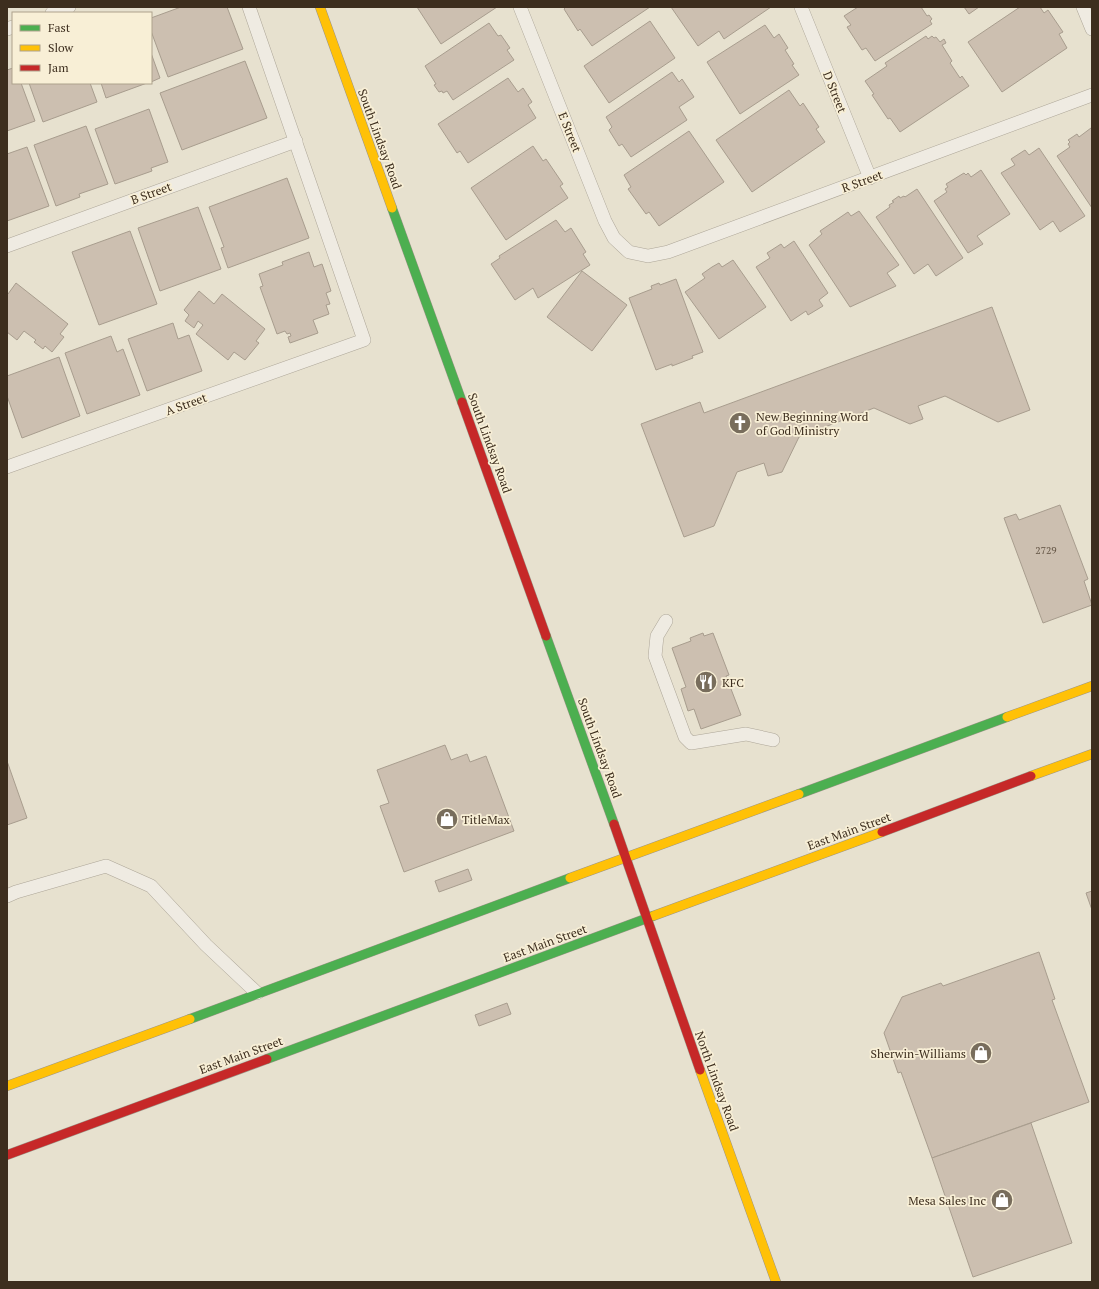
<svg xmlns="http://www.w3.org/2000/svg" width="1099" height="1289" font-family="'PT Serif',serif">
<style>
.building{fill:#ccbfb0;stroke:#a89d8e}
.lines{fill:none;stroke-linecap:round;stroke-linejoin:round}
.lane-casing{stroke:#ada698;stroke-width:14}
.fast-casing{stroke:#9c9588;stroke-width:10}
.slow-casing{stroke:#9c9588;stroke-width:10}
.jam-casing{stroke:#9c9588;stroke-width:10}
.lane{stroke:#efebe2;stroke-width:13}
.fast{stroke:#4caf50;stroke-width:9}
.slow{stroke:#ffc107;stroke-width:9}
.jam{stroke:#c62828;stroke-width:9}
.labels{text-anchor:middle;dominant-baseline:central;stroke-width:3.5;stroke-linejoin:round;paint-order:stroke}
.number-label{font-size:10px;fill:#615242}
.street-label{font-size:12px;fill:#3d2e1e;stroke:#f8efd6}
.poi-label{font-size:12px;fill:#3d2e1e;stroke:#f8efd6;text-anchor:start}
</style>
<rect width="100%" height="100%" fill="#e7e1cf"/>
<g class="building">
<polygon points="181,7 227,7 243,49 168,77 151,31 151,18"/>
<polygon points="417,7 497,7 441,44"/>
<polygon points="566,7 650,7 592,46 580,29 578,31 564,9"/>
<polygon points="671,7 771,7 724,39 719,31 698,46"/>
<polygon points="858,7 921,7 927,16 929,15 932,19 930,21 932,24 875,61 866,48 862,50 847,27 851,25 844,16"/>
<polygon points="964,7 979,7 969,14"/>
<polygon points="1020,7 1040,7 1044,13 1048,10 1063,32 1059,34 1067,48 1002,92 968,42"/>
<polygon points="650,21 675,58 609,103 584,66"/>
<polygon points="489,23 498,36 501,35 510,48 507,50 514,60 453,100 447,91 443,93 442,91 439,92 434,85 436,84 425,66"/>
<polygon points="765,25 774,38 779,34 788,48 785,50 794,64 792,65 799,75 740,114 707,62"/>
<polygon points="926,36 928,39 932,36 934,38 936,37 940,42 944,39 946,43 942,45 952,61 950,63 960,78 962,76 969,86 900,132 890,118 888,119 872,95 874,94 865,81 887,66 885,63"/>
<polygon points="151,53 160,78 151,82"/>
<polygon points="245,61 267,118 182,150 160,93"/>
<polygon points="13,68 13,83 21,83 35,121 7,131 7,70"/>
<polygon points="672,72 679,82 682,79 694,97 679,107 687,120 631,157 622,144 619,146 609,130 612,127 606,117"/>
<polygon points="508,78 518,92 523,88 532,102 528,105 536,118 468,163 460,151 457,153 438,124"/>
<polygon points="29,83 90,83 97,102 43,122"/>
<polygon points="101,83 147,83 106,98"/>
<polygon points="789,90 800,106 803,103 819,127 816,129 825,142 752,192 716,140"/>
<polygon points="149,109 168,162 151,168 152,171 115,184 95,129"/>
<polygon points="86,126 108,184 79,194 80,197 56,206 34,145"/>
<polygon points="1091,128 1092,129 1092,208 1057,156 1070,147 1068,144 1070,142 1068,140 1077,134 1079,137"/>
<polygon points="689,131 724,182 659,226 649,212 646,214 628,189 631,187 624,175"/>
<polygon points="533,146 543,161 546,159 563,184 560,186 568,198 506,240 471,188"/>
<polygon points="27,147 49,206 7,221 7,154"/>
<polygon points="1039,148 1085,216 1060,232 1053,221 1040,230 1001,173 1015,165 1011,159 1025,150 1029,155"/>
<polygon points="981,170 1010,214 977,236 983,244 968,253 934,201 947,192 945,189 948,187 946,184 964,173 966,175 968,173 971,177"/>
<polygon points="287,178 309,238 228,268 221,248 224,247 209,207"/>
<polygon points="917,189 963,258 936,276 928,264 914,274 876,217 890,207 889,205 894,202 892,201 899,196 900,198 904,196 905,197"/>
<polygon points="198,207 221,269 160,291 138,228"/>
<polygon points="859,211 899,265 887,273 896,286 850,307 809,245 822,234 820,231 848,212 851,216"/>
<polygon points="556,220 565,232 571,228 586,252 583,254 590,265 538,298 533,288 515,300 491,264 500,258 499,256"/>
<polygon points="130,231 157,304 99,325 72,252"/>
<polygon points="794,241 828,293 819,300 823,306 808,315 806,311 791,321 756,267 770,258 767,253 781,244 784,248"/>
<polygon points="309,252 314,267 322,264 331,291 326,293 330,304 326,305 329,314 313,320 318,333 290,343 288,337 291,336 290,333 287,334 285,331 277,334 260,287 263,286 259,274 283,265 282,262"/>
<polygon points="733,260 766,307 719,339 685,292 705,278 702,274 712,267 719,263 722,267"/>
<polygon points="582,271 627,305 592,351 547,317"/>
<polygon points="676,279 703,352 692,356 693,358 672,366 672,364 656,370 629,298 652,289 651,286 659,283 660,285"/>
<polygon points="16,283 68,324 60,334 64,337 52,352 45,346 43,349 34,342 36,340 24,331 17,340 7,332 7,294 8,294"/>
<polygon points="199,291 214,304 222,294 265,329 256,341 259,343 245,360 234,352 228,360 196,334 203,325 198,321 194,328 185,321 189,315 184,310"/>
<polygon points="992,307 1030,410 998,422 945,396 918,406 923,419 910,424 874,408 799,437 782,472 768,476 764,463 737,472 714,526 684,537 641,424 700,402 704,413"/>
<polygon points="173,323 178,339 189,335 202,371 147,391 128,339"/>
<polygon points="111,336 117,352 123,349 140,395 87,414 65,353"/>
<polygon points="59,357 80,416 22,438 7,396 7,376"/>
<polygon points="1060,505 1088,579 1084,581 1092,605 1043,623 1004,518 1016,514 1019,520"/>
<polygon points="703,633 704,636 713,633 729,675 726,676 741,715 701,729 694,709 688,711 681,689 686,687 672,648 691,641 690,638"/>
<polygon points="445,745 451,760 467,754 470,762 486,756 514,831 404,872 380,806 389,803 377,770"/>
<polygon points="7,761 27,818 7,825"/>
<polygon points="468,869 472,880 439,892 435,881"/>
<polygon points="1092,891 1092,910 1086,893"/>
<polygon points="1039,952 1055,999 1052,1000 1089,1102 932,1158 901,1072 898,1073 884,1033 902,997 941,983 943,986"/>
<polygon points="507,1003 511,1014 479,1026 475,1015"/>
<polygon points="1031,1123 1072,1243 973,1277 932,1158"/>
</g>
<g class="lines">
<g class="lane-casing">
<g id="lane">
<polyline points="520,7 605,221 614,238 629,252 648,256 668,252 1092,95"/>
<polyline points="801,7 870,178"/>
<polyline points="1083,7 1092,29"/>
<polyline points="52,13 69,7"/>
<polyline points="7,29 13,27"/>
<polyline points="7,246 296,141"/>
<polyline points="7,467 364,340 249,7"/>
<polyline points="666,621 657,636 655,656 685,737 691,743 746,734 773,740"/>
<polyline points="7,896 16,892 106,866 151,886 206,945 257,993"/>
</g>
</g>
<g class="fast-casing">
<g id="fast">
<polyline points="392,208 462,402"/>
<polyline points="546,636 614,824"/>
<polyline points="799,794 1007,717"/>
<polyline points="190,1019 570,878"/>
<polyline points="267,1059 653,916"/>
</g>
</g>
<g class="slow-casing">
<g id="slow">
<polyline points="320,7 392,208"/>
<polyline points="1007,717 1092,686"/>
<polyline points="1031,776 1092,754"/>
<polyline points="570,878 799,794"/>
<polyline points="653,916 882,832"/>
<polyline points="700,1070 776,1282"/>
<polyline points="7,1086 190,1019"/>
</g>
</g>
<g class="jam-casing">
<g id="jam">
<polyline points="462,402 546,636"/>
<polyline points="614,824 700,1070"/>
<polyline points="882,832 1031,776"/>
<polyline points="7,1155 267,1059"/>
</g>
</g>
<use href="#lane" class="lane"/>
<use href="#fast" class="fast"/>
<use href="#slow" class="slow"/>
<use href="#jam" class="jam"/>
</g>
<defs>
<g id="church-disc" transform="scale(1.15)"><circle r="9.5" fill="#786d5c" stroke="#f8efd6"/><path d="M-1.2-6h2.4v3.5h3.3v2.4h-3.3V6h-2.4V-.1h-3.3v-2.4h3.3Z" fill="#fff"/></g>
<g id="restaurant-disc" transform="scale(1.15)"><circle r="9.5" fill="#786d5c" stroke="#f8efd6"/><path d="M-5-6h1v4h1v-4h1v4h1v-4h1v5L-1.5 .5V6h-2V.5L-5-1ZM5-6V6H3V1.5H1.5Q1.5-4 5-6Z" fill="#fff"/></g>
<g id="shop-disc" transform="scale(1.15)"><circle r="9.5" fill="#786d5c" stroke="#f8efd6"/><path d="M-5-2.5h2.3a2.7 3.5 0 0 1 5.4 0H5L5.5 6h-11ZM-1.5-2.5h3a1.5 2.3 0 0 0-3 0Z" fill="#fff"/></g>
</defs>
<g fill-rule="evenodd">
<use href="#church-disc" x="740" y="423"/>
<use href="#restaurant-disc" x="706" y="682"/>
<use href="#shop-disc" x="447" y="819"/>
<use href="#shop-disc" x="981" y="1053"/>
<use href="#shop-disc" x="1002" y="1200"/>
</g>
<g class="labels">
<g class="number-label">
<text x="1046" y="550">2729</text>
</g>
<g class="street-label">
<text transform="translate(835 92) rotate(68)">D Street</text>
<text transform="translate(570 132) rotate(68)">E Street</text>
<text transform="translate(380 139) rotate(70)">South Lindsay Road</text>
<text transform="translate(862 181) rotate(-20)">R Street</text>
<text transform="translate(151 193) rotate(-20)">B Street</text>
<text transform="translate(186 404) rotate(-20)">A Street</text>
<text transform="translate(490 443) rotate(70)">South Lindsay Road</text>
<text transform="translate(600 748) rotate(70)">South Lindsay Road</text>
<text transform="translate(849 831) rotate(-20)">East Main Street</text>
<text transform="translate(545 943) rotate(-20)">East Main Street</text>
<text transform="translate(241 1055) rotate(-20)">East Main Street</text>
<text transform="translate(717 1081) rotate(70)">North Lindsay Road</text>
</g>
<g class="poi-label">
<text x="756" y="416">New Beginning Word<tspan x="756" dy="14">of God Ministry</tspan></text>
<text x="722" y="682">KFC</text>
<text x="462" y="819">TitleMax</text>
<text x="966" y="1053" text-anchor="end">Sherwin-Williams</text>
<text x="986" y="1200" text-anchor="end">Mesa Sales Inc</text>
</g>
</g>
<rect width="1099" height="1289" fill="none" stroke="#3d2e1e" stroke-width="16"/>
<rect x="12" y="12" width="140" height="72" fill="#f8efd6" stroke="#ada28c"/>
<rect x="20" y="25" width="20" height="6" fill="#4caf50" stroke="#ada28c"/>
<text x="48" y="32" font-size="12" fill="#3d2e1e">Fast</text>
<rect x="20" y="45" width="20" height="6" fill="#ffc107" stroke="#ada28c"/>
<text x="48" y="52" font-size="12" fill="#3d2e1e">Slow</text>
<rect x="20" y="65" width="20" height="6" fill="#c62828" stroke="#ada28c"/>
<text x="48" y="72" font-size="12" fill="#3d2e1e">Jam</text>
</svg>
